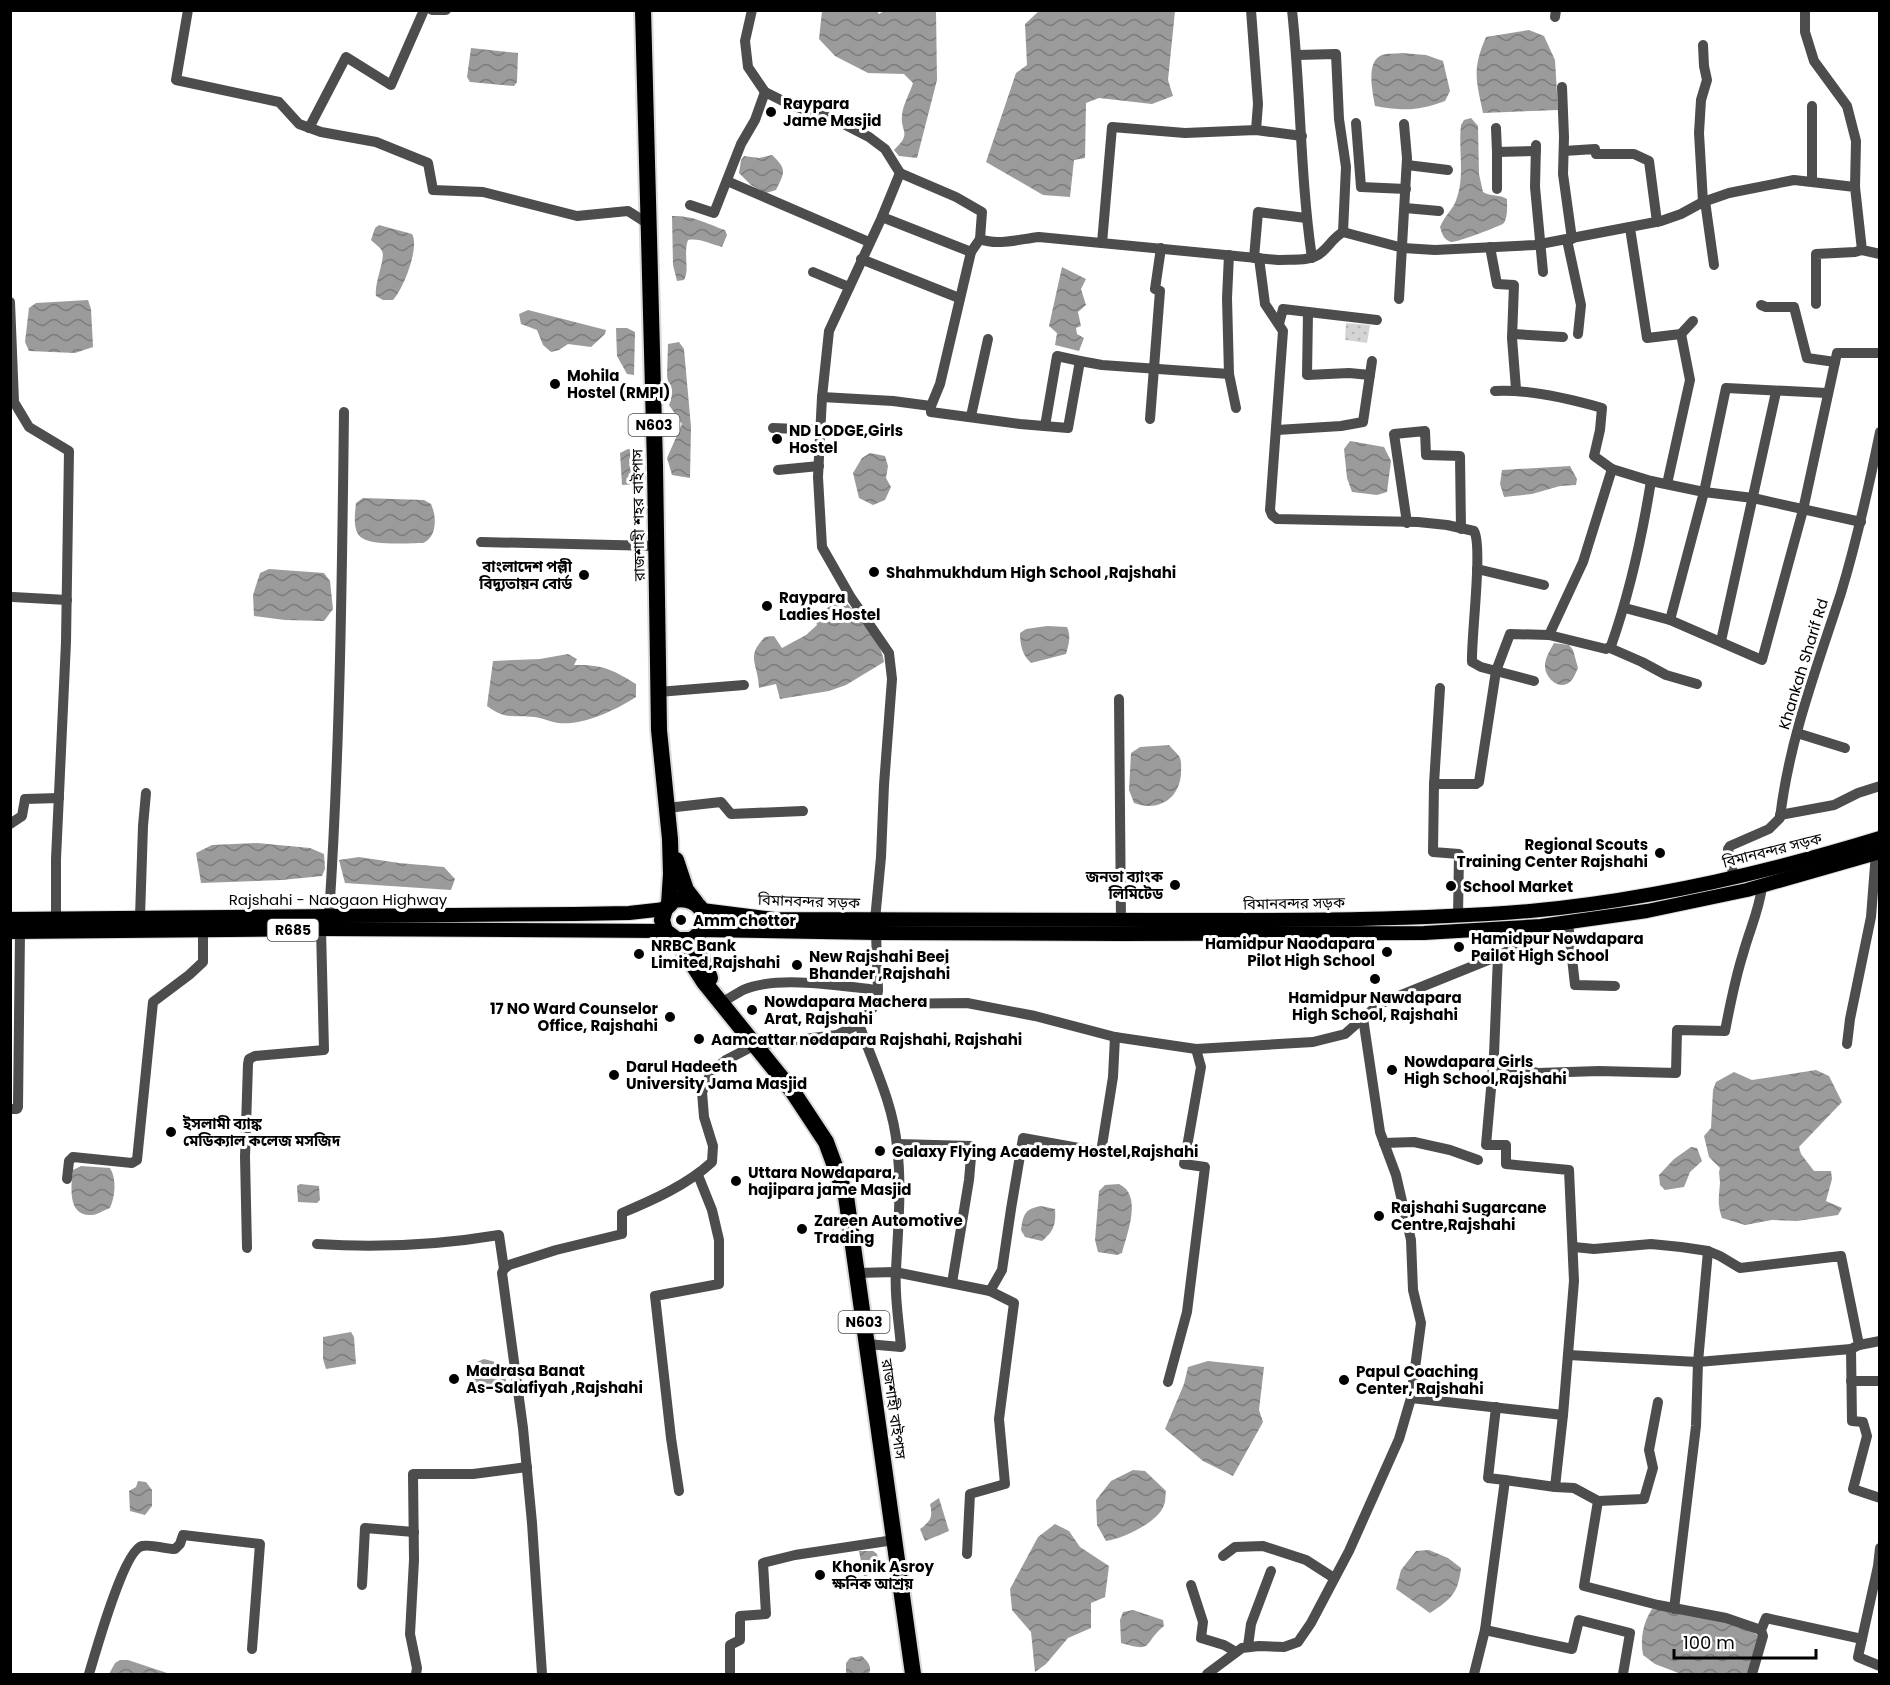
<svg xmlns="http://www.w3.org/2000/svg" width="1890" height="1685" font-family="Poppins,'Noto Sans Bengali',sans-serif">
<style>
.grass{fill:url(#grass-dots)}
.water{fill:url(#water-waves)}
.lines{fill:none;stroke-linecap:round;stroke-linejoin:round}
.major-casing{stroke:#dbdbdb;stroke-width:16}
.highway-casing{stroke:#dbdbdb;stroke-width:20}
.minor{stroke:#4d4d4d;stroke-width:10}
.major{stroke:#000;stroke-width:14}
.highway{stroke:#000;stroke-width:16}
.poi-dot{fill:#000;stroke:#fff;stroke-width:2}
.labels{text-anchor:middle;dominant-baseline:central;stroke-width:6;stroke-linejoin:round;paint-order:stroke}
.shield{fill:#fff;stroke:#4c4c4c;stroke-width:1.5}
.shield-label{font-size:14px;font-weight:bold;fill:#000}
.poi-label{font-size:15px;font-weight:bold;fill:#000;stroke:#fff;text-anchor:start}
.street-label{font-size:15px;fill:#000;stroke:#fff}
</style>
<defs>
<pattern id="grass-dots" width="8" height="8" patternUnits="userSpaceOnUse" patternTransform="scale(1.5)"><rect width="8" height="8" fill="#d4d4d4"/><path d="M2 2h.1M6 6h.1" fill="none" stroke="#b4b4b4" stroke-width="1.8" stroke-linecap="round"/></pattern>
<pattern id="water-waves" width="16" height="10" patternUnits="userSpaceOnUse" patternTransform="scale(1.5)"><rect width="16" height="10" fill="#9b9b9b"/><path d="M0 5q4-4 8 0t8 0" fill="none" stroke="#7c7c7c"/></pattern>
</defs>
<rect width="100%" height="100%" fill="#fff"/>
<polygon class="grass" points="1346,323 1370,325 1367,343 1345,340"/>
<g class="water">
<path d="M886 10 936 11 937 80 917 158 899 156 894 150C913 132 900 133 902 115 903 104 910 93 913 83L904 74 868 73 835 56 819 39 822 11H877L879 14Z"/>
<polygon points="1039,11 1175,11 1168,80 1173,96 1152,104 1099,98 1086,103 1085,158 1074,160 1070,197 1043,195 986,162 1016,73 1027,65 1025,24"/>
<path d="M1529 30 1544 36 1555 60 1558 110 1483 113C1476 80 1472 69 1486 37Z"/>
<polygon points="471,48 518,53 517,82 514,86 470,82 467,77"/>
<path d="M1402 53 1426 55 1443 61 1450 91 1445 101C1418 111 1404 111 1375 106 1373 93 1365 61 1382 55 1387 53 1396 54 1402 53Z"/>
<path d="M1471 118 1478 126 1479 174 1483 192C1491 197 1499 194 1507 199 1507 206 1508 216 1504 223 1503 225 1456 243 1451 242 1444 240 1442 234 1440 227 1444 217 1451 211 1455 203 1466 178 1458 151 1461 125L1464 120Z"/>
<path d="M772 155C787 169 785 172 776 190L766 193 751 185 739 173 741 160 744 156 759 158Z"/>
<path d="M672 216C696 216 704 223 725 230L727 235 722 247C710 244 700 238 688 240 683 254 690 270 684 280L677 281 673 265Z"/>
<path d="M379 225 412 234C420 247 403 290 393 300H383L376 296C374 283 386 258 382 251 380 247 374 243 371 240L375 228Z"/>
<polygon points="1062,267 1086,279 1081,289 1086,305 1078,312 1081,326 1076,328 1077,334 1084,338 1079,351 1055,345 1057,333 1049,326"/>
<polygon points="88,300 91,309 93,347 75,353 29,351 25,342 29,308 36,303"/>
<polygon points="528,310 606,330 605,334 591,347 568,344 559,350 551,352 543,345 537,330 521,324 519,314"/>
<polygon points="616,328 627,328 635,332 634,375 627,374 617,356"/>
<polygon points="679,342 684,349 691,427 690,478 672,475 667,458 682,424 669,405 671,400 667,376 668,344"/>
<polygon points="1350,441 1384,447 1391,461 1387,492 1377,495 1352,492 1347,478 1344,449"/>
<polygon points="628,449 637,451 640,470 636,484 622,485 620,453"/>
<polygon points="870,453 885,456 888,466 886,478 891,487 885,500 873,505 859,498 853,473 862,458"/>
<polygon points="1570,466 1577,479 1576,485 1560,486 1532,494 1504,497 1500,484 1502,470"/>
<path d="M363 498 424 500 431 504C437 517 437 537 423 543 409 543 373 546 362 538 352 532 355 513 356 503Z"/>
<polygon points="269,569 324,573 330,581 333,609 324,621 285,620 254,616 253,595 260,573"/>
<path d="M839 595C854 611 882 640 884 662L846 685 829 691 780 699 776 684 759 688C758 663 745 657 765 637L774 636 782 648 806 635 817 625 815 617 830 606Z"/>
<path d="M1047 626 1067 627C1071 636 1069 644 1066 654L1031 663C1022 655 1020 644 1020 633L1026 629Z"/>
<path d="M1554 643 1569 645 1573 650 1578 668C1576 672 1574 678 1571 681 1560 692 1545 678 1545 666 1545 658 1550 650 1554 643Z"/>
<path d="M568 654 577 659 574 665C602 664 614 670 636 684V697C616 710 582 726 558 723 550 722 543 718 535 717 513 714 507 721 487 706L493 661 540 659Z"/>
<path d="M1169 745C1172 749 1176 752 1179 756 1182 761 1181 768 1181 774 1179 800 1157 812 1134 803L1129 790 1131 753 1140 747Z"/>
<polygon points="257,843 310,848 324,854 325,869 322,876 282,880 201,883 196,853 212,845"/>
<polygon points="359,857 399,863 444,867 455,879 451,890 345,883 339,860"/>
<path d="M1816 1070 1829 1076 1842 1102 1799 1147 1801 1154 1814 1171H1831L1832 1179 1826 1201 1842 1208 1838 1215 1797 1221 1772 1220 1745 1225 1722 1218C1717 1204 1719 1196 1720 1183 1720 1177 1718 1173 1720 1168L1709 1157 1704 1136 1711 1128 1713 1090 1716 1082 1734 1072 1752 1080Z"/>
<polygon points="1691,1147 1697,1148 1702,1161 1690,1172 1684,1187 1665,1190 1660,1185 1659,1175 1674,1159"/>
<path d="M81 1166 110 1168C117 1179 115 1197 110 1208 104 1210 97 1215 92 1215 67 1217 71 1186 73 1170Z"/>
<polygon points="300,1184 319,1186 320,1200 317,1203 298,1202 297,1186"/>
<path d="M1119 1184C1143 1195 1127 1234 1122 1253L1117 1255 1098 1252 1095 1240 1099 1191 1105 1185Z"/>
<path d="M1041 1206 1055 1209C1056 1224 1054 1231 1042 1241L1025 1237 1021 1230C1023 1214 1025 1209 1041 1206Z"/>
<polygon points="351,1332 354,1337 356,1364 326,1369 323,1359 323,1337"/>
<path d="M484 1359C500 1363 506 1364 506 1381L500 1389 487 1390 476 1388 472 1372 474 1363Z"/>
<polygon points="1208,1361 1264,1367 1259,1410 1263,1422 1233,1476 1203,1461 1165,1429 1184,1384 1188,1367"/>
<path d="M1133 1470 1145 1471 1166 1491C1165 1495 1166 1501 1164 1505 1159 1522 1122 1539 1106 1541L1097 1525 1096 1500 1111 1481Z"/>
<polygon points="138,1481 146,1482 152,1490 152,1506 145,1515 130,1511 129,1491 136,1487"/>
<path d="M939 1498 949 1531 925 1541 920 1529C931 1521 933 1517 930 1504Z"/>
<polygon points="1055,1524 1069,1531 1080,1547 1109,1566 1105,1597 1091,1603 1091,1628 1068,1638 1046,1664 1035,1672 1031,1632 1012,1610 1010,1589 1038,1537"/>
<path d="M1429 1550 1448 1558 1461 1568C1458 1594 1451 1599 1430 1613L1396 1589 1401 1570 1416 1551Z"/>
<polygon points="859,1551 873,1551 877,1554 879,1566 875,1571 864,1577"/>
<path d="M1652 1609C1682 1611 1734 1620 1759 1636L1748 1674H1681L1655 1664 1643 1655C1640 1638 1643 1623 1652 1609Z"/>
<path d="M1133 1610 1163 1620 1164 1626C1142 1644 1155 1653 1121 1643L1120 1620 1123 1612Z"/>
<path d="M862 1656C868 1662 872 1666 869 1674H846V1663L850 1658Z"/>
<polygon points="120,1660 128,1660 170,1674 109,1674 115,1663"/>
</g>
<g class="lines">
<g class="major-casing">
<g id="major">
<path d="M702 910 774 919C903 920 1032 920 1160 920 1283 920 1407 921 1530 911 1648 900 1766 873 1880 838"/>
<polyline points="10,919 575,914 629,913 665,909"/>
<polyline points="702,930 876,933 1121,934 1424,933 1541,926 1647,911 1747,890 1880,852"/>
<polyline points="10,932 321,929 665,931"/>
</g>
</g>
<g class="highway-casing">
<g id="highway">
<polyline points="643,10 655,465 659,730 670,839 671,874 669,904"/>
<polyline points="676,860 686,890 696,903"/>
<polyline points="697,937 700,953 710,978"/>
<path d="M677 940H691C716 926 703 894 674 900L665 909 662 920 665 931 677 940 704 982 793 1092 826 1142 846 1196 913 1674"/>
</g>
</g>
<g class="minor">
<polyline points="188,10 176,80 279,102 299,124 321,132 376,142 428,163 433,190 483,192 577,216 628,211 650,225"/>
<polyline points="432,10 446,10"/>
<path d="M752 10 745 41 748 67 765 92 791 105 836 120 869 137 885 149 900 173 956 197 982 212 980 239C998 246 1020 239 1039 237L1278 260C1292 259 1311 262 1322 252 1330 245 1333 238 1343 232L1403 248 1435 250 1535 245 1661 221 1681 214 1703 202 1729 193 1794 180 1855 187 1862 250 1880 254"/>
<polyline points="1251,10 1258,104 1256,130"/>
<path d="M1292 10C1301 93 1300 176 1312 258"/>
<polyline points="1805,10 1805,32 1814,61 1847,106 1856,141 1855,187"/>
<polyline points="1555,17 1556,10"/>
<polyline points="1703,45 1704,66 1707,80 1701,100 1699,133 1703,202"/>
<polyline points="1297,55 1336,54 1339,119 1346,167 1343,232"/>
<polyline points="1562,87 1564,137 1563,174 1572,239"/>
<polyline points="1812,106 1812,181"/>
<polyline points="1356,123 1361,187 1406,189"/>
<polyline points="309,128 346,57 391,85 424,10"/>
<polyline points="1496,128 1497,152 1536,151"/>
<polyline points="1536,145 1535,187 1543,272"/>
<polyline points="1564,151 1595,149 1596,154 1634,154 1649,161 1657,222"/>
<polyline points="1497,152 1497,189"/>
<polyline points="1407,165 1448,170"/>
<polyline points="727,181 869,242"/>
<polyline points="1705,201 1714,265"/>
<polyline points="690,205 714,213 741,144 755,120 765,92"/>
<polyline points="1405,208 1439,211"/>
<polyline points="882,217 971,252"/>
<polyline points="1630,228 1647,338 1681,334 1693,321"/>
<polyline points="1567,240 1581,305 1578,334"/>
<polyline points="1102,243 1112,127 1185,133 1256,130 1302,136"/>
<polyline points="1490,247 1497,284 1514,285 1512,338 1516,389"/>
<polyline points="1229,255 1227,298 1229,374 1236,408"/>
<polyline points="1254,258 1258,212 1306,218"/>
<path d="M1259 258 1265 304 1283 331 1270 510 1272 515 1277 519 1418 522 1447 525 1474 531C1483 546 1471 638 1472 662L1481 667 1534 681"/>
<polyline points="861,259 959,298"/>
<polyline points="813,272 849,287"/>
<polyline points="1399,299 1407,158 1404,124"/>
<polyline points="10,302 14,402 29,427 69,451 66,642 56,859 56,918"/>
<polyline points="1816,304 1816,254 1855,252 1862,250"/>
<polyline points="1761,305 1766,307 1794,307 1807,358 1835,362"/>
<polyline points="1308,312 1307,375 1349,373 1370,375"/>
<polyline points="1279,324 1283,309 1377,320"/>
<polyline points="1513,334 1563,337"/>
<path d="M1495 391C1527 389 1570 399 1602 408L1600 430 1594 456 1612 469"/>
<polyline points="822,397 893,401 931,406 940,384 971,252 980,239"/>
<polyline points="931,406 931,412 1020,424 1068,428 1080,361 1102,365 1229,374"/>
<polyline points="971,416 988,339"/>
<polyline points="1150,419 1160,291 1155,289 1161,248"/>
<polyline points="1045,426 1057,356 1080,361"/>
<polyline points="773,428 821,430"/>
<polyline points="1277,430 1341,426 1363,422 1372,361"/>
<polyline points="778,470 819,466"/>
<polyline points="1667,484 1690,380 1681,334"/>
<polyline points="1407,523 1394,434 1425,431 1426,455 1460,456 1461,529"/>
<polyline points="481,542 656,546"/>
<polyline points="1477,569 1544,585"/>
<polyline points="13,597 67,600"/>
<polyline points="1625,608 1670,620 1762,660 1803,510 1837,353 1880,353"/>
<polyline points="1670,620 1704,492 1726,388 1827,393"/>
<polyline points="1549,635 1583,562 1612,469 1651,481 1704,492 1753,498 1861,522"/>
<polyline points="1721,641 1776,392"/>
<polyline points="1610,648 1642,662 1666,675 1697,684"/>
<polyline points="1440,688 1434,784 1433,852 1459,854 1458,916"/>
<polyline points="658,692 744,685"/>
<polyline points="1119,699 1121,920"/>
<polyline points="1797,733 1845,748"/>
<path d="M1434 784H1476L1479 782 1496 671 1510 634 1549 635 1606 649 1611 646C1630 592 1642 537 1651 481"/>
<polyline points="667,808 721,802 731,814 803,811"/>
<polyline points="1780,815 1834,805 1858,793 1880,786"/>
<polyline points="10,824 22,816 25,799 59,798"/>
<path d="M1734 878 1728 849 1730 846 1769 829 1780 818C1789 740 1817 667 1841 593 1857 540 1869 486 1880 432"/>
<path d="M329 916C340 748 342 580 344 412"/>
<polyline points="140,917 143,826 146,793"/>
<polyline points="875,920 881,857 884,785 892,679 889,653 850,596 822,547 818,477 822,397 829,331 882,217 900,173"/>
<polyline points="1568,922 1575,985 1615,986"/>
<path d="M723 1002C729 998 736 994 743 990 776 975 842 986 878 990"/>
<polyline points="876,1004 967,1003 1035,1016 1115,1037 1196,1049 1313,1042 1345,1034 1379,1004 1498,956 1518,946 1541,926"/>
<path d="M859 1024C873 1064 893 1103 897 1146 902 1187 898 1228 896 1270 894 1295 899 1322 901 1347L867 1344"/>
<polyline points="1847,1044 1850,1019 1871,917 1876,853"/>
<path d="M1493 1064 1538 1073 1599 1071 1676 1073 1677 1030 1725 1031C1730 1005 1735 979 1743 954 1749 931 1759 911 1762 887"/>
<polyline points="10,1109 17,1109 18,1107 20,932"/>
<polyline points="1384,1143 1414,1142 1450,1150 1478,1160"/>
<polyline points="897,1144 972,1146 969,1180 952,1283"/>
<polyline points="67,1179 69,1161 73,1157 132,1163 137,1160 153,1002 189,975 203,962 203,923"/>
<path d="M317 1244C377 1248 439 1245 499 1235L504 1269"/>
<polyline points="1574,1247 1594,1249 1651,1244 1681,1247 1708,1251 1720,1256 1740,1268 1841,1256 1859,1345 1851,1349 1852,1421 1863,1422 1867,1436 1853,1489 1880,1498"/>
<polyline points="247,1248 245,1157 248,1064 249,1059 255,1056 324,1050 321,929"/>
<polyline points="857,1273 895,1272 990,1291 1002,1270 1011,1209 1023,1138 1101,1152 1113,1077 1115,1037"/>
<polyline points="1859,1345 1880,1341"/>
<polyline points="1568,1355 1698,1362 1708,1251"/>
<polyline points="1851,1381 1880,1381"/>
<polyline points="1168,1382 1187,1312 1205,1167 1184,1164 1201,1067 1196,1049"/>
<polyline points="1411,1398 1563,1415 1574,1281 1569,1170 1506,1164 1506,1145 1486,1145 1494,1055 1498,956"/>
<polyline points="1496,1407 1488,1478 1505,1480 1485,1630 1572,1649 1579,1620 1630,1633 1623,1674"/>
<polyline points="1563,1415 1555,1487 1574,1488 1598,1501 1584,1586 1658,1605 1726,1618 1761,1630"/>
<polyline points="1505,1480 1555,1487"/>
<polyline points="679,1491 671,1438 655,1296 719,1284 719,1240 712,1210 698,1175"/>
<polyline points="1598,1501 1644,1499 1653,1468 1649,1450 1658,1402"/>
<polyline points="1880,1548 1878,1566 1858,1657 1880,1666"/>
<polyline points="967,1554 970,1494 1005,1484 999,1419 1014,1303 990,1291"/>
<polyline points="1223,1556 1235,1547 1263,1546 1306,1560 1334,1578"/>
<polyline points="362,1585 365,1528 414,1532"/>
<polyline points="1191,1585 1203,1622 1201,1638 1224,1645 1236,1652"/>
<polyline points="1674,1609 1696,1426 1698,1362 1851,1349"/>
<polyline points="1248,1646 1251,1624 1271,1571"/>
<path d="M89 1674C95 1654 124 1550 142 1546 152 1544 165 1549 175 1549L180 1544 183 1535 260 1544 252 1649"/>
<polyline points="416,1674 417,1668 410,1634 414,1560 413,1474 473,1474 527,1467"/>
<path d="M542 1674 532 1523 523 1428 502 1273 504 1269 509 1265 556 1250 622 1234V1213C653 1200 687 1185 712 1162L713 1146 704 1117 702 1092 712 1071 726 1060 755 1045 837 1035 859 1024 876 1004 878 990 876 933"/>
<polyline points="730,1674 730,1645 740,1640 740,1616 766,1614 763,1563 795,1555 894,1540"/>
<polyline points="1207,1674 1242,1648 1259,1646 1284,1647 1298,1642 1311,1623 1349,1551 1399,1439 1411,1398 1421,1323 1413,1290 1411,1240 1396,1175 1380,1132 1363,1018"/>
<polyline points="1474,1674 1485,1630"/>
<polyline points="1752,1674 1763,1636 1761,1630 1766,1618 1862,1639"/>
</g>
<use href="#major" class="major"/>
<use href="#highway" class="highway"/>
</g>
<g class="poi-dot">
<circle cx="771" cy="112" r="6"/>
<circle cx="555" cy="384" r="6"/>
<circle cx="777" cy="439" r="6"/>
<circle cx="874" cy="572" r="6"/>
<circle cx="584" cy="575" r="6"/>
<circle cx="767" cy="606" r="6"/>
<circle cx="1660" cy="853" r="6"/>
<circle cx="1175" cy="885" r="6"/>
<circle cx="1451" cy="886" r="6"/>
<circle cx="681" cy="920" r="6"/>
<circle cx="1459" cy="947" r="6"/>
<circle cx="1387" cy="952" r="6"/>
<circle cx="639" cy="954" r="6"/>
<circle cx="797" cy="965" r="6"/>
<circle cx="1375" cy="979" r="6"/>
<circle cx="752" cy="1010" r="6"/>
<circle cx="670" cy="1017" r="6"/>
<circle cx="699" cy="1039" r="6"/>
<circle cx="1392" cy="1070" r="6"/>
<circle cx="614" cy="1075" r="6"/>
<circle cx="171" cy="1132" r="6"/>
<circle cx="880" cy="1151" r="6"/>
<circle cx="736" cy="1181" r="6"/>
<circle cx="1379" cy="1216" r="6"/>
<circle cx="802" cy="1229" r="6"/>
<circle cx="454" cy="1379" r="6"/>
<circle cx="1344" cy="1380" r="6"/>
<circle cx="820" cy="1575" r="6"/>
</g>
<g class="labels">
<g class="shield">
<rect x="628.5" y="414" width="51" height="22" rx="4.5"/>
<rect x="267.5" y="919" width="51" height="22" rx="4.5"/>
<rect x="838.5" y="1311" width="51" height="22" rx="4.5"/>
</g>
<g class="shield-label">
<text x="654" y="425">N603</text>
<text x="293" y="930">R685</text>
<text x="864" y="1322">N603</text>
</g>
<g class="poi-label">
<text x="783" y="103">Raypara<tspan x="783" dy="17">Jame Masjid</tspan></text>
<text x="567" y="375">Mohila<tspan x="567" dy="17">Hostel (RMPI)</tspan></text>
<text x="789" y="430">ND LODGE,Girls<tspan x="789" dy="17">Hostel</tspan></text>
<text x="572" y="566" text-anchor="end">বাংলাদেশ পল্লী<tspan x="572" dy="17">বিদ্যুতায়ন বোর্ড</tspan></text>
<text x="886" y="572">Shahmukhdum High School ,Rajshahi</text>
<text x="779" y="597">Raypara<tspan x="779" dy="17">Ladies Hostel</tspan></text>
<text x="1648" y="844" text-anchor="end">Regional Scouts<tspan x="1648" dy="17">Training Center Rajshahi</tspan></text>
<text x="1163" y="876" text-anchor="end">জনতা ব্যাংক<tspan x="1163" dy="17">লিমিটেড</tspan></text>
<text x="1463" y="886">School Market</text>
<text x="693" y="920">Amm chottor</text>
<text x="1471" y="938">Hamidpur Nowdapara<tspan x="1471" dy="17">Pailot High School</tspan></text>
<text x="1375" y="943" text-anchor="end">Hamidpur Naodapara<tspan x="1375" dy="17">Pilot High School</tspan></text>
<text x="651" y="945">NRBC Bank<tspan x="651" dy="17">Limited,Rajshahi</tspan></text>
<text x="809" y="956">New Rajshahi Beej<tspan x="809" dy="17">Bhander ,Rajshahi</tspan></text>
<text x="1375" y="997" text-anchor="middle">Hamidpur Nawdapara<tspan x="1375" dy="17">High School, Rajshahi</tspan></text>
<text x="764" y="1001">Nowdapara Machera<tspan x="764" dy="17">Arat, Rajshahi</tspan></text>
<text x="658" y="1008" text-anchor="end">17 NO Ward Counselor<tspan x="658" dy="17">Office, Rajshahi</tspan></text>
<text x="711" y="1039">Aamcattar nodapara Rajshahi, Rajshahi</text>
<text x="1404" y="1061">Nowdapara Girls<tspan x="1404" dy="17">High School,Rajshahi</tspan></text>
<text x="626" y="1066">Darul Hadeeth<tspan x="626" dy="17">University Jama Masjid</tspan></text>
<text x="183" y="1123">ইসলামী ব্যাঙ্ক<tspan x="183" dy="17">মেডিক্যাল কলেজ মসজিদ</tspan></text>
<text x="892" y="1151">Galaxy Flying Academy Hostel,Rajshahi</text>
<text x="748" y="1172">Uttara Nowdapara,<tspan x="748" dy="17">hajipara jame Masjid</tspan></text>
<text x="1391" y="1207">Rajshahi Sugarcane<tspan x="1391" dy="17">Centre,Rajshahi</tspan></text>
<text x="814" y="1220">Zareen Automotive<tspan x="814" dy="17">Trading</tspan></text>
<text x="466" y="1370">Madrasa Banat<tspan x="466" dy="17">As-Salafiyah ,Rajshahi</tspan></text>
<text x="1356" y="1371">Papul Coaching<tspan x="1356" dy="17">Center, Rajshahi</tspan></text>
<text x="832" y="1566">Khonik Asroy<tspan x="832" dy="17">ক্ষনিক আশ্রয়</tspan></text>
</g>
<g class="street-label">
<text transform="translate(638 515) rotate(-91)">রাজশাহী শহর বাইপাস</text>
<text transform="translate(1803 664) rotate(-73)">Khankah Sharif Rd</text>
<text transform="translate(1772 850) rotate(-14)">বিমানবন্দর সড়ক</text>
<text x="338" y="899">Rajshahi - Naogaon Highway</text>
<text transform="translate(809 901) rotate(2)">বিমানবন্দর সড়ক</text>
<text transform="translate(1294 903) rotate(-1)">বিমানবন্দর সড়ক</text>
<text transform="translate(894 1409) rotate(82)">রাজশাহী বাইপাস</text>
</g>
</g>
<rect width="1890" height="1685" fill="none" stroke="#000000" stroke-width="24"/>
<path d="M1674 1649v9h142v-9" fill="none" stroke="#000000" stroke-width="3"/>
<text x="1683" y="1649" font-size="18" fill="#000000" stroke="#ffffff" stroke-width="4.5" paint-order="stroke">100 m</text>
</svg>
